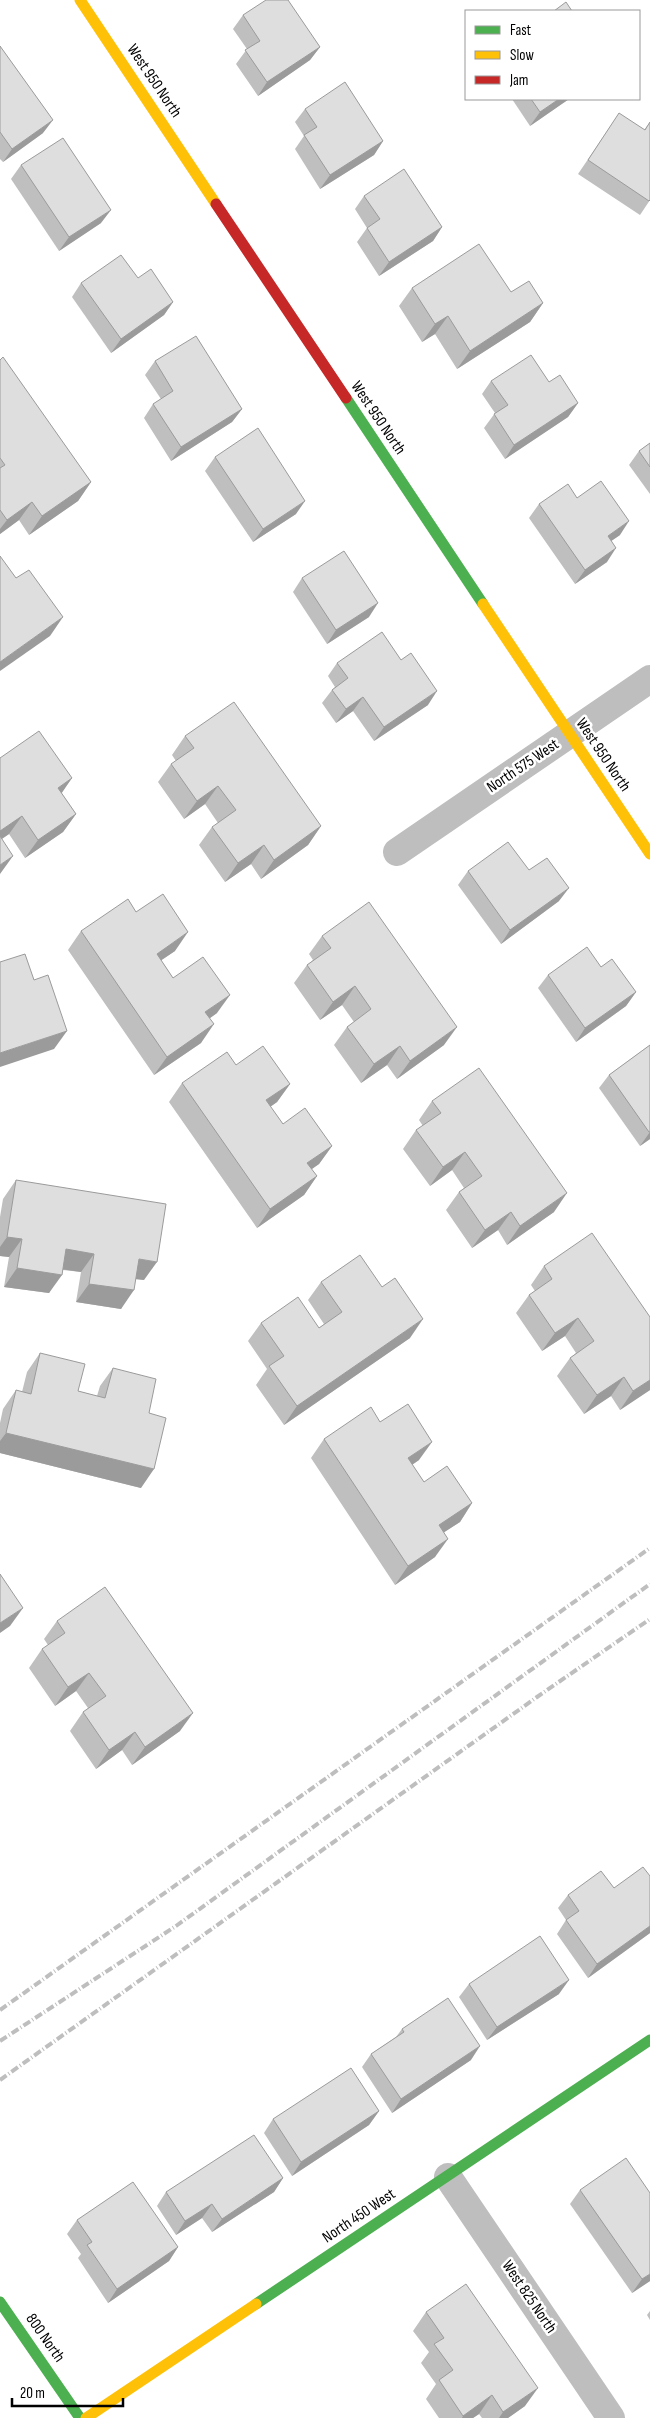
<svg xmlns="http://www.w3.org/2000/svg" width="650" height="2418" font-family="'Sofia Sans Condensed',sans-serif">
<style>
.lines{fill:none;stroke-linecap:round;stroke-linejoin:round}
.street{stroke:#bebebe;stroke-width:28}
.fast{stroke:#4caf50;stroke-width:11}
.slow{stroke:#ffc107;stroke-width:11}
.jam{stroke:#c62828;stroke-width:11}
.rail{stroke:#bebebe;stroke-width:4;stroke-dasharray:8 2.5 1 2.5;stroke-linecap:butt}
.wall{fill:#bfbfbf}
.shaded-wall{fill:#9b9b9b}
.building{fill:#dedede;stroke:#9b9b9b}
.labels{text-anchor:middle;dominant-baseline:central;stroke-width:5;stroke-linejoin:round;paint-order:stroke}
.street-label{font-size:16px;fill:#000;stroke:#fff}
</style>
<rect width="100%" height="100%" fill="#fff"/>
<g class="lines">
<g class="street">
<polyline points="397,852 650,679"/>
<polyline points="448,2177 611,2418"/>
</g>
<g class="fast">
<polyline points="346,398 483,604"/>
<polyline points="0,2302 80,2418"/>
<polyline points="256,2304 650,2040"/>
</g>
<g class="slow">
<polyline points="80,0 216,204"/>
<polyline points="483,604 650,854"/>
<polyline points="86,2418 256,2304"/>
</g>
<polyline class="jam" points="216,204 346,398"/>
<g class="rail">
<polyline points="0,2010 650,1548"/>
<polyline points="0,2041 176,1926 650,1584"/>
<polyline points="0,2080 537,1697 650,1619"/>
</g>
</g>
<g class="wall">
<polygon points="243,15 320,47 310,60 258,96 236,64 247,49 233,29"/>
<polygon points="0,46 43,133 3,162 0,159"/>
<polygon points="512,99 569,99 530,126"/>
<polygon points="305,109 383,141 374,155 320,189 295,149 304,136 295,122"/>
<polygon points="650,122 650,200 640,215 578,174 610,127 644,130"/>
<polygon points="21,165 101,223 59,251 11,179"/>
<polygon points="364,196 442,227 433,241 379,276 357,242 367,228 355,209"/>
<polygon points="138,278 173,302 164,315 111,353 72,297 81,283"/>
<polygon points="412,288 511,292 543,303 530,322 457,369 435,334 422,342 399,306"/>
<polygon points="0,360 91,482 78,501 29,535 19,520 0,534"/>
<polygon points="155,361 242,409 232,422 171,461 144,418 153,404 161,399 145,375"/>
<polygon points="491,381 549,382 578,403 568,417 505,459 484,428 495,413 482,394"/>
<polygon points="650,443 650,494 629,465 639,451"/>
<polygon points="215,457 296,514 253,542 205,471"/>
<polygon points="577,498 620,535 611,541 607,562 575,584 529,518 539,504"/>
<polygon points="302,578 369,617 327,644 293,592"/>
<polygon points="337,663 428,705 374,741 353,711 336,723 322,703 332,690 335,687 328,676"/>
<polygon points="185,736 321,826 308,845 261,879 251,864 225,882 199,845 212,827 218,823 205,804 184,819 158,782 171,764 176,761 172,755"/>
<polygon points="0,758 72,778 61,793 76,814 63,832 25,858 9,834 2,839 0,875"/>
<polygon points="529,870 559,901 501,944 458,885 468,871"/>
<polygon points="136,912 175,951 161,960 173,978 217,1013 210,1018 201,1043 154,1075 68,950 81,931"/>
<polygon points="322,936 444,1045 397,1079 387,1065 361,1083 334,1045 347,1027 354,1022 342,1005 320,1020 294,983 307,965 313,960 309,954"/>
<polygon points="548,975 636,992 626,1006 576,1042 538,988"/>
<polygon points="650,1045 650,1139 640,1146 599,1088 609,1075"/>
<polygon points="236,1065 290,1084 277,1102 270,1107 283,1124 332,1146 319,1164 311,1169 317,1176 304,1195 257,1228 169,1102 182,1083"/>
<polygon points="432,1101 554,1212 507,1245 498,1230 472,1248 446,1210 459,1192 464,1188 452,1170 430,1186 403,1149 416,1130 423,1126 419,1120"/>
<polygon points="16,1180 144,1280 136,1279 121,1309 76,1302 81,1272 63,1270 49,1293 4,1287 9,1257 0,1256 0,1217 3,1199"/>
<polygon points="544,1266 650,1317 650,1390 620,1410 611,1396 584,1414 557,1376 570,1358 576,1353 565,1336 542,1351 516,1313 529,1295 535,1291 531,1285"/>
<polygon points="321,1282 410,1338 284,1425 256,1385 267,1369 248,1341 261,1323 319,1328 324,1324 308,1300"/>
<polygon points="40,1353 78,1391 97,1396 100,1386 113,1368 149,1413 141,1488 0,1453 0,1423 3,1409 16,1390 22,1392 27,1372"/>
<polygon points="380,1422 419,1460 412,1465 424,1482 472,1503 460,1522 444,1532 435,1557 395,1585 311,1458 324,1439"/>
<polygon points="57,1621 180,1731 132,1765 122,1750 96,1769 70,1731 83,1712 88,1708 76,1691 55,1706 29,1668 42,1649 48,1645 44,1639"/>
<polygon points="650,1876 650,1933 588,1978 557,1934 566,1920 558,1908 568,1895 614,1888"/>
<polygon points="469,1984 559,1994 487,2040 459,1997"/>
<polygon points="402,2029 471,2060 392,2113 362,2067 371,2054 396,2037"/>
<polygon points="379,2111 369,2125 292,2176 264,2133 273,2119"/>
<polygon points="283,2178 274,2192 212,2232 202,2218 176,2235 157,2206 166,2192"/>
<polygon points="580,2190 650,2281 632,2293 570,2204"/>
<polygon points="77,2220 178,2247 169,2261 108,2303 78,2258 81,2254 67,2234"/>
<polygon points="650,2311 650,2320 647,2315"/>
<polygon points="426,2312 525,2406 508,2418 482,2418 479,2414 473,2418 439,2418 426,2399 436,2384 421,2363 429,2352 413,2331"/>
</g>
<g class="shaded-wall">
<polygon points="320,47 310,60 258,96 267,82"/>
<polygon points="559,99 569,99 530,126 540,112"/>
<polygon points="53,120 43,133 3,162 12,149"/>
<polygon points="383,141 374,155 320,189 330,175"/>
<polygon points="111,210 101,223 59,251 69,237"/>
<polygon points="442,227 433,241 379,276 389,262"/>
<polygon points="173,302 164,315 111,353 121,339"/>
<polygon points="543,303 530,322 457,369 470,351"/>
<polygon points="448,316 435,334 422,342 435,324"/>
<polygon points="578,403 568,417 505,459 514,445"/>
<polygon points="242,409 232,422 171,461 181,447"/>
<polygon points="91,482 78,501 29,535 42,516"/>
<polygon points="305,501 296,514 253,542 263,529"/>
<polygon points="32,502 19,520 0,534 0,529 7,520"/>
<polygon points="629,521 620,535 598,550 608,536"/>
<polygon points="616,548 607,562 575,584 585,570"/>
<polygon points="378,603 369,617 327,644 336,630"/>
<polygon points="63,617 50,636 0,671 0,662"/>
<polygon points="437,691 428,705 374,741 384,727"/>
<polygon points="363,697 353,711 336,723 346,709"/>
<polygon points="72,778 59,797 58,788"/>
<polygon points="218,786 205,804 184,819 197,801"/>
<polygon points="76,814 63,832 25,858 38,840"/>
<polygon points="22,816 9,834 0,840 0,831"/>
<polygon points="321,826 308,845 261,879 274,860"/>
<polygon points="264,845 251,864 225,882 238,863"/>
<polygon points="13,856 0,874 0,875 0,865"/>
<polygon points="569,888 559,901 501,944 510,930"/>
<polygon points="188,932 175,951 144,972 157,954"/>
<polygon points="355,986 342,1005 320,1020 333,1002"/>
<polygon points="636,992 626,1006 576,1042 585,1028"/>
<polygon points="230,995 217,1013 192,1031 205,1012"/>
<polygon points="214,1024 201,1043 154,1075 167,1057"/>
<polygon points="457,1027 444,1045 397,1079 410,1061"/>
<polygon points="67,1031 54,1049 0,1067 0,1053"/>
<polygon points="400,1046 387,1065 361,1083 374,1064"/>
<polygon points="290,1084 277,1102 253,1119 266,1100"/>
<polygon points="650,1132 650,1139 640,1146"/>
<polygon points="332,1146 319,1164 294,1182 307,1163"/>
<polygon points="465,1152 452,1170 430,1186 443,1167"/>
<polygon points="317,1176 304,1195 257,1228 270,1209"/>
<polygon points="567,1193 554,1212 507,1245 520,1226"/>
<polygon points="511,1212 498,1230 472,1248 485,1230"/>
<polygon points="7,1237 22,1239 9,1257 0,1256 0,1247"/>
<polygon points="66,1249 94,1254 81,1272 53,1268"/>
<polygon points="139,1259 157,1262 144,1280 126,1278"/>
<polygon points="17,1268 62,1275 49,1293 4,1287"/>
<polygon points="89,1284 134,1290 121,1309 76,1302"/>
<polygon points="578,1318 565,1336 542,1351 555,1333"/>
<polygon points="423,1319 410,1338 284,1425 297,1406"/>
<polygon points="624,1377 611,1396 584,1414 597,1395"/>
<polygon points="650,1380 650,1390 620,1410 633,1391"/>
<polygon points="6,1433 154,1469 141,1488 0,1453 0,1441"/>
<polygon points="432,1442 419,1460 395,1476 408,1458"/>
<polygon points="472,1503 460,1522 426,1544 439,1525"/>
<polygon points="448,1539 435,1557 395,1585 408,1566"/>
<polygon points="23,1608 10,1626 0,1633 0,1623"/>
<polygon points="89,1673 76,1691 55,1706 68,1687"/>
<polygon points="193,1713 180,1731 132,1765 145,1747"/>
<polygon points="135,1732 122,1750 96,1769 109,1750"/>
<polygon points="650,1926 650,1933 588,1978 597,1964"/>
<polygon points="569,1980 559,1994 487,2040 497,2027"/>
<polygon points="480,2046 471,2060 392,2113 401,2099"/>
<polygon points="379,2111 369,2125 292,2176 301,2162"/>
<polygon points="283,2178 274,2192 212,2232 222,2219"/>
<polygon points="212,2204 202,2218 176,2235 185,2221"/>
<polygon points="178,2247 169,2261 108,2303 117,2289"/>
<polygon points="650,2274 650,2281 632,2293 642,2279"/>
<polygon points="538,2388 525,2406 508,2418 499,2418 503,2412"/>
<polygon points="492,2395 479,2414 473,2418 462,2418 463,2416"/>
</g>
<g class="building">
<polygon points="266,0 288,0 320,47 267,82 245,50 260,41 243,15"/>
<polygon points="566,2 572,11 554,11"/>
<polygon points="0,46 53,120 12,149 0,132"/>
<polygon points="345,82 383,141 330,175 304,135 317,127 305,109"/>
<polygon points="531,99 559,99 540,112"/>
<polygon points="619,113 645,130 650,122 650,200 649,201 588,160"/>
<polygon points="63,138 111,210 69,237 21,165"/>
<polygon points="404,169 442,227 389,262 367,228 380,219 364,196"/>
<polygon points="479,244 511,292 529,281 543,303 470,351 448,316 435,324 412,288"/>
<polygon points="121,255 138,278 151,269 173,302 121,339 81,283"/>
<polygon points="196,336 242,409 181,447 153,404 173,391 155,361"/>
<polygon points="531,355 549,382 560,375 578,403 514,445 494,414 508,405 491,381"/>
<polygon points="3,357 91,482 42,516 32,502 7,520 0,510 0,468 5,465 0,458 0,360"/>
<polygon points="258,428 305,501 263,529 215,457"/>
<polygon points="650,443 650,467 639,451"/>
<polygon points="601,481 629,521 608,536 616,548 585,570 539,504 568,484 577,498"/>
<polygon points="344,551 378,603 336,630 302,578"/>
<polygon points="0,556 16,578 29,570 63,617 0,662"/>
<polygon points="382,632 401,660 411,653 437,691 384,727 363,697 346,709 332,690 348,678 337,663"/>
<polygon points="234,702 321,826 274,860 264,845 238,863 212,827 236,810 218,786 197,801 171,764 194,748 185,736"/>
<polygon points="39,731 72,778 58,788 76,814 38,840 22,816 0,831 0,758"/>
<polygon points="0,836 13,856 0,865"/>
<polygon points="508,842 529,870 547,858 569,888 510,930 468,871"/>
<polygon points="163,894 188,932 157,954 173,978 203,957 230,995 205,1012 214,1024 167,1057 81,931 128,899 136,912"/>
<polygon points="369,902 457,1027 410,1061 400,1046 374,1064 347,1027 371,1009 355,986 333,1002 307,965 331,948 322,936"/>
<polygon points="587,947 601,967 612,959 636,992 585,1028 548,975"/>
<polygon points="25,954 34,980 48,975 67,1031 0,1053 0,962"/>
<polygon points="650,1045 650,1132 649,1132 609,1075"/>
<polygon points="263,1046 290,1084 266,1100 283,1124 305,1108 332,1146 307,1163 317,1176 270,1209 182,1083 227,1052 236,1065"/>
<polygon points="479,1068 567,1193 520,1226 511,1212 485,1230 459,1192 482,1176 465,1152 443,1167 416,1130 441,1113 432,1101"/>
<polygon points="16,1180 166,1204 157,1262 139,1259 134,1290 89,1284 94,1254 66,1249 62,1275 17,1268 22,1239 7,1237"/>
<polygon points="592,1233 650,1317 650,1380 633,1391 624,1377 597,1395 570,1358 594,1341 578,1318 555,1333 529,1295 552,1279 544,1266"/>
<polygon points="360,1255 382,1287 395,1278 423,1319 297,1406 269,1366 284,1356 261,1323 298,1297 319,1328 342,1312 321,1282"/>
<polygon points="40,1353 85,1364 78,1391 105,1398 113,1368 156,1379 149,1413 166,1418 154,1469 6,1433 16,1390 31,1394"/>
<polygon points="408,1404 432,1442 408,1458 424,1482 447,1466 472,1503 439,1525 448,1539 408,1566 324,1439 371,1407 380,1422"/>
<polygon points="0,1574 23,1608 0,1623"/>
<polygon points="105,1587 193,1713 145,1747 135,1732 109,1750 83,1712 106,1696 89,1673 68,1687 42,1649 65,1633 57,1621"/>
<polygon points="643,1867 650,1876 650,1926 597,1964 566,1920 579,1911 568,1895 601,1871 614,1888"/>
<polygon points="540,1936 569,1980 497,2027 469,1984"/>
<polygon points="448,1998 480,2046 401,2099 371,2054 404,2032 402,2029"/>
<polygon points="351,2068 379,2111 301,2162 273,2119"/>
<polygon points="254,2135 283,2178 222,2219 212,2204 185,2221 166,2192"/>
<polygon points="626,2158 650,2193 650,2274 642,2279 580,2190"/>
<polygon points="133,2182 178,2247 117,2289 87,2245 92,2242 77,2220"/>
<polygon points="466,2284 538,2388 503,2412 492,2395 463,2416 439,2380 453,2370 434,2344 444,2338 426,2312"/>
</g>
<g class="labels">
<g class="street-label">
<text transform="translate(154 81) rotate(56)">West 950 North</text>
<text transform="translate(378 418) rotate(56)">West 950 North</text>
<text transform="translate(603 755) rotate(56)">West 950 North</text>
<text transform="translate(523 766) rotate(-34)">North 575 West</text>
<text transform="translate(359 2216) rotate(-34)">North 450 West</text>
<text transform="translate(529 2297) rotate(56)">West 825 North</text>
<text transform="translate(45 2338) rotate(55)">800 North</text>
</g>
</g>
<rect x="465" y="10" width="175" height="90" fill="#ffffff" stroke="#999999"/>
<rect x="475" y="26" width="25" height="8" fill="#4caf50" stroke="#999999"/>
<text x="510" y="35" font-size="15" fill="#000000">Fast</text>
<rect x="475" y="51" width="25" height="8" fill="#ffc107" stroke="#999999"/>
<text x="510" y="60" font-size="15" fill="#000000">Slow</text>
<rect x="475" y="76" width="25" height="8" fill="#c62828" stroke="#999999"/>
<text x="510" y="85" font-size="15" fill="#000000">Jam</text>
<path d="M12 2398v8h111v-8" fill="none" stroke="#000000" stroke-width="2.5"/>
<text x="20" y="2398" font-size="15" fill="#000000" stroke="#ffffff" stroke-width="4" paint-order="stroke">20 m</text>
</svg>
